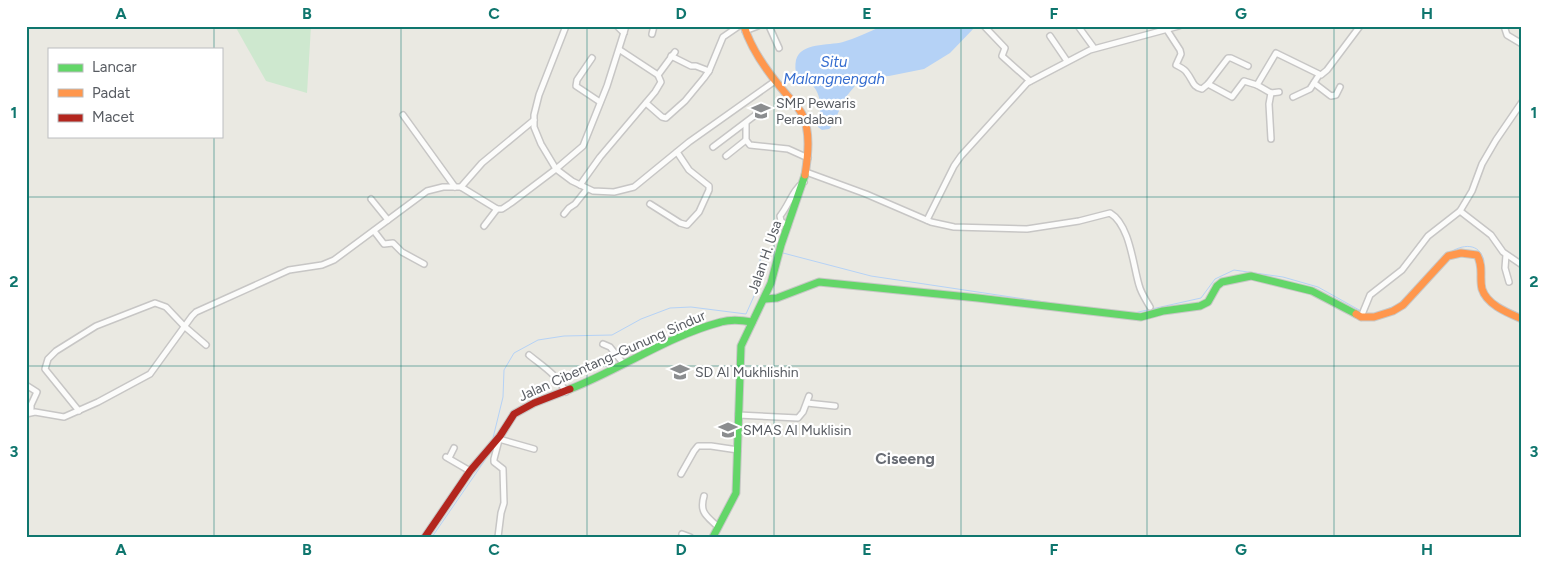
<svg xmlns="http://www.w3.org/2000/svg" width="1548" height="563" font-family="Figtree,sans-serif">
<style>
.green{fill:#cee8cf}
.water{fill:#b5d2f6}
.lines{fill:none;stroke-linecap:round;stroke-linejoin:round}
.stream{stroke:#b5d2f6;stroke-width:1}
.street-casing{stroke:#c7c6c5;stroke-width:8}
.fast-casing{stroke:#c7c7c6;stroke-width:9}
.slow-casing{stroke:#c7c7c6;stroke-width:9}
.jam-casing{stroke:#c7c7c6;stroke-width:9}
.street{stroke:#fcfcfb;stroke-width:5}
.fast{stroke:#63d668;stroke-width:7}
.slow{stroke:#ff974d;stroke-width:7}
.jam{stroke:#b3261e;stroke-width:7}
.grid{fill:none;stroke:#0f766e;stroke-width:1;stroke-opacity:0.55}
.labels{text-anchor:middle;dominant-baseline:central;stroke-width:4.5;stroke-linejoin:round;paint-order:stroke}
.poi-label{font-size:14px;fill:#585c62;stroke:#fff;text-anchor:start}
.street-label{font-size:14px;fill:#585c62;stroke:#fff}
.water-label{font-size:15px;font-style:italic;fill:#346ccf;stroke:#fff}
.quarter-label{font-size:16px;font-weight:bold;fill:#696d75;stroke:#fff}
.neatline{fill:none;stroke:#0f766e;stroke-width:2}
.grid-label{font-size:16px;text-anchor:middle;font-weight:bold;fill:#0f766e}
</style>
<rect width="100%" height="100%" fill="#eae9e2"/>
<polygon class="green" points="235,26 311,26 307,93 266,81"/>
<path class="water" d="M882 26H976L950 53 924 69 889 76H872L859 81 845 98 832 126 829 129 822 130 818 127C820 113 823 97 813 86 808 82 801 81 797 75 795 71 795 65 796 60 801 42 828 46 843 42 856 38 869 32 882 26Z"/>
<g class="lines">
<g class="stream">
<polyline points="783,253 871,276 1051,303"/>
<path d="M1449 253C1462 244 1480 242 1484 261"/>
<polyline points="1419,283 1443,256"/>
<polyline points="1387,309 1397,305 1411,291"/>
<polyline points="1513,311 1522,315"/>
<polyline points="1134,313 1201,298 1215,279 1234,270 1283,277 1318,287 1361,311"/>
<polyline points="493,438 503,397 504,370 514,353 538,340 564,336 612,335 641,319 670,308 691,307 746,314 754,296 762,249 776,251"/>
<polyline points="432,537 492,450"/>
</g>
<g class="street-casing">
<g id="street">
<polyline points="566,26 539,95 534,115 534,127 541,144 556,169 572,181 593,191 614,192 634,187 689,142 775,81"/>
<polyline points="617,26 624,33"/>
<polyline points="769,26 779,48"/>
<polyline points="984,26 1005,48 1002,56 1030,81"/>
<polyline points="1078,26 1094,48"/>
<polyline points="1504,26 1507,35 1522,44"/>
<path d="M1167 30 1180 50 1181 54 1176 65C1180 67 1185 69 1187 73 1193 80 1192 87 1202 89L1208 84 1228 58H1231L1248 66"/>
<polyline points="745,31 758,26"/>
<polyline points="652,34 654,26"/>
<polyline points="1050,36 1067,61"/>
<polyline points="620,50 658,75"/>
<polyline points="671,56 691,66 696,66 709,71"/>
<polyline points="592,58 577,80 576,86 600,102"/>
<polyline points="1314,83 1331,96 1336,95 1340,87"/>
<polyline points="1208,84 1232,97 1244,81 1257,85"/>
<polyline points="1279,92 1271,93 1257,85 1276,53 1321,75 1327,70 1360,26"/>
<polyline points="1293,97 1310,89 1319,75"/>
<polyline points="646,103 662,117 666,118 685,101 704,78 709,71 723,37 739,26"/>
<polyline points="403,115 455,187"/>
<polyline points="746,123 746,140 750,145 788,149 808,158"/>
<polyline points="1271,139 1269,104 1271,93"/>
<polyline points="713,147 758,113"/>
<polyline points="726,156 746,140"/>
<path d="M806 172 866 194 931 222 954 227 1027 229 1079 221 1110 213C1130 225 1133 265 1139 285 1141 293 1146 300 1150 307"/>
<polyline points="580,185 600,157 655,92 661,82 658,75 675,52"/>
<polyline points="461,187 482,163 534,120"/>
<polyline points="371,199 388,220"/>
<polyline points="650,204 680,223 687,225 699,212 709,190 709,186 689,170 677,152"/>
<polyline points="1460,211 1491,235 1503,252 1522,265"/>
<polyline points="564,214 569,208 575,204 587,189"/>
<polyline points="927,220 954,166 961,156 1027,83 1090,50 1179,26"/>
<polyline points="484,226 497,209"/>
<path d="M788 226 781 221 780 216C789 205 793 189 804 182"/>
<polyline points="374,231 384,244 393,243 402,252 424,264"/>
<polyline points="1506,255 1505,268 1509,282"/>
<polyline points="1361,317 1370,295 1402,270 1428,236 1460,211 1472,191 1482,164 1496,140 1522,102"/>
<polyline points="603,344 610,347 623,363"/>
<path d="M529 355C545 368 555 373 566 392"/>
<polyline points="26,385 37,392 31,405 31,412"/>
<polyline points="807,403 835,406"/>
<polyline points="79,411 45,369 48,359 56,351 96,326 155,303 166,307 184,326 206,345"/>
<polyline points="26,414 35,412 64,417 98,402 150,374 192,316 196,312 289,270 322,265 334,260 427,191 443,187 461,187 497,209 502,209 511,203 556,169 583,146 607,86 626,26"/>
<polyline points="738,415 798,418 803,412 809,396"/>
<polyline points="499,439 534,449"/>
<polyline points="446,457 470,471"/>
<polyline points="449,458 454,448"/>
<polyline points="681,474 694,451 698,446 711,446 738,450"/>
<path d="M704 496C699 513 707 516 718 527"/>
<polyline points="682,534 690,537"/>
<polyline points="498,537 501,513 504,503 503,469 494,462 494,459 500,436"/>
</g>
</g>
<g class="fast-casing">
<g id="fast">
<polyline points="765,299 777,298 819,282 978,298 1141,317 1163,311 1200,306 1208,302 1217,286 1222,282 1251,276 1312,291 1356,314"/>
<path d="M570 389C621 369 668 336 721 322 731 319 742 320 752 322"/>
<polyline points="713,537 736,493 741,346 771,283 781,245 805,175"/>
</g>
</g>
<g class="slow-casing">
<g id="slow">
<path d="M744 26C751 49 766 70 782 89 788 97 797 105 802 114 811 131 808 156 805 175"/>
<path d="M1356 314 1361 317H1374L1393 311 1403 305 1448 256 1461 253 1477 255C1484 267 1479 277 1482 289 1487 305 1508 313 1522 319"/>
</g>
</g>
<g class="jam-casing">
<polyline id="jam" points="425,537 470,471 500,436 514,414 534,403 570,389"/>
</g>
<use href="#street" class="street"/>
<use href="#fast" class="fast"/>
<use href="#slow" class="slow"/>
<use href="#jam" class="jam"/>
</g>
<path class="grid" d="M214 26V49M401 26V537M587 26V537M774 26V537M961 26V537M1147 26V537M1334 26V537M214 136V537M26 197H1522M26 366H1522"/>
<defs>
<g id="school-bare" transform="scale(1.5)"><path d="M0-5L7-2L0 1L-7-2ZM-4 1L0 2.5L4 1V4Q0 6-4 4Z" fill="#8b8d8f" stroke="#fff" stroke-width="2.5" paint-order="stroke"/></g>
</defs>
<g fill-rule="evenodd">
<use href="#school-bare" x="761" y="111"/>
<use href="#school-bare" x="680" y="372"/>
<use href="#school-bare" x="728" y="430"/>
</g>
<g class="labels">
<g class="poi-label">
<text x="776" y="103">SMP Pewaris<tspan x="776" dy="16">Peradaban</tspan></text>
<text x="695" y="372">SD Al Mukhlishin</text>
<text x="743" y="430">SMAS Al Muklisin</text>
</g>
<g class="street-label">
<text transform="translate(765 257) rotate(-71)">Jalan H. Usa</text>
<text transform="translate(612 356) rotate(-24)">Jalan Cibentang–Gunung Sindur</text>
</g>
<g class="water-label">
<text x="834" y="62">Situ<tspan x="834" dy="17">Malangnengah</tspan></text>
</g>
<g class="quarter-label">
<text x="905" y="458">Ciseeng</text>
</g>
</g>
<rect width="1548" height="563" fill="none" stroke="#ffffff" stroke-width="55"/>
<rect x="48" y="48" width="175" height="90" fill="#ffffff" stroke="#bcbec0"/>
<rect x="58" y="64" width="25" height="8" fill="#63d668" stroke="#bcbec0"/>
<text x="92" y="72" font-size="15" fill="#585c62">Lancar</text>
<rect x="58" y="89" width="25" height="8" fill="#ff974d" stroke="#bcbec0"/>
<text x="92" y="98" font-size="15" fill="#585c62">Padat</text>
<rect x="58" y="114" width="25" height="8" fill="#b3261e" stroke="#bcbec0"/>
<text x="92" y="122" font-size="15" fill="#585c62">Macet</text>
<rect x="28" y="28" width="1492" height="508" class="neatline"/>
<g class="grid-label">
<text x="121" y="19">A</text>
<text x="307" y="19">B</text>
<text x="494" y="19">C</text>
<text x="681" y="19">D</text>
<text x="867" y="19">E</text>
<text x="1054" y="19">F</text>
<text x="1241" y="19">G</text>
<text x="1427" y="19">H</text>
<text x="14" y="118">1</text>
<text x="1534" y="118">1</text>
<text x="14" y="287">2</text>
<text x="1534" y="287">2</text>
<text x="14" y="457">3</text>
<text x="1534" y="457">3</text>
<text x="121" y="555">A</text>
<text x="307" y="555">B</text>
<text x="494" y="555">C</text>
<text x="681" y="555">D</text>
<text x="867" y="555">E</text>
<text x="1054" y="555">F</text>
<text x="1241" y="555">G</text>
<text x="1427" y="555">H</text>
</g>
</svg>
